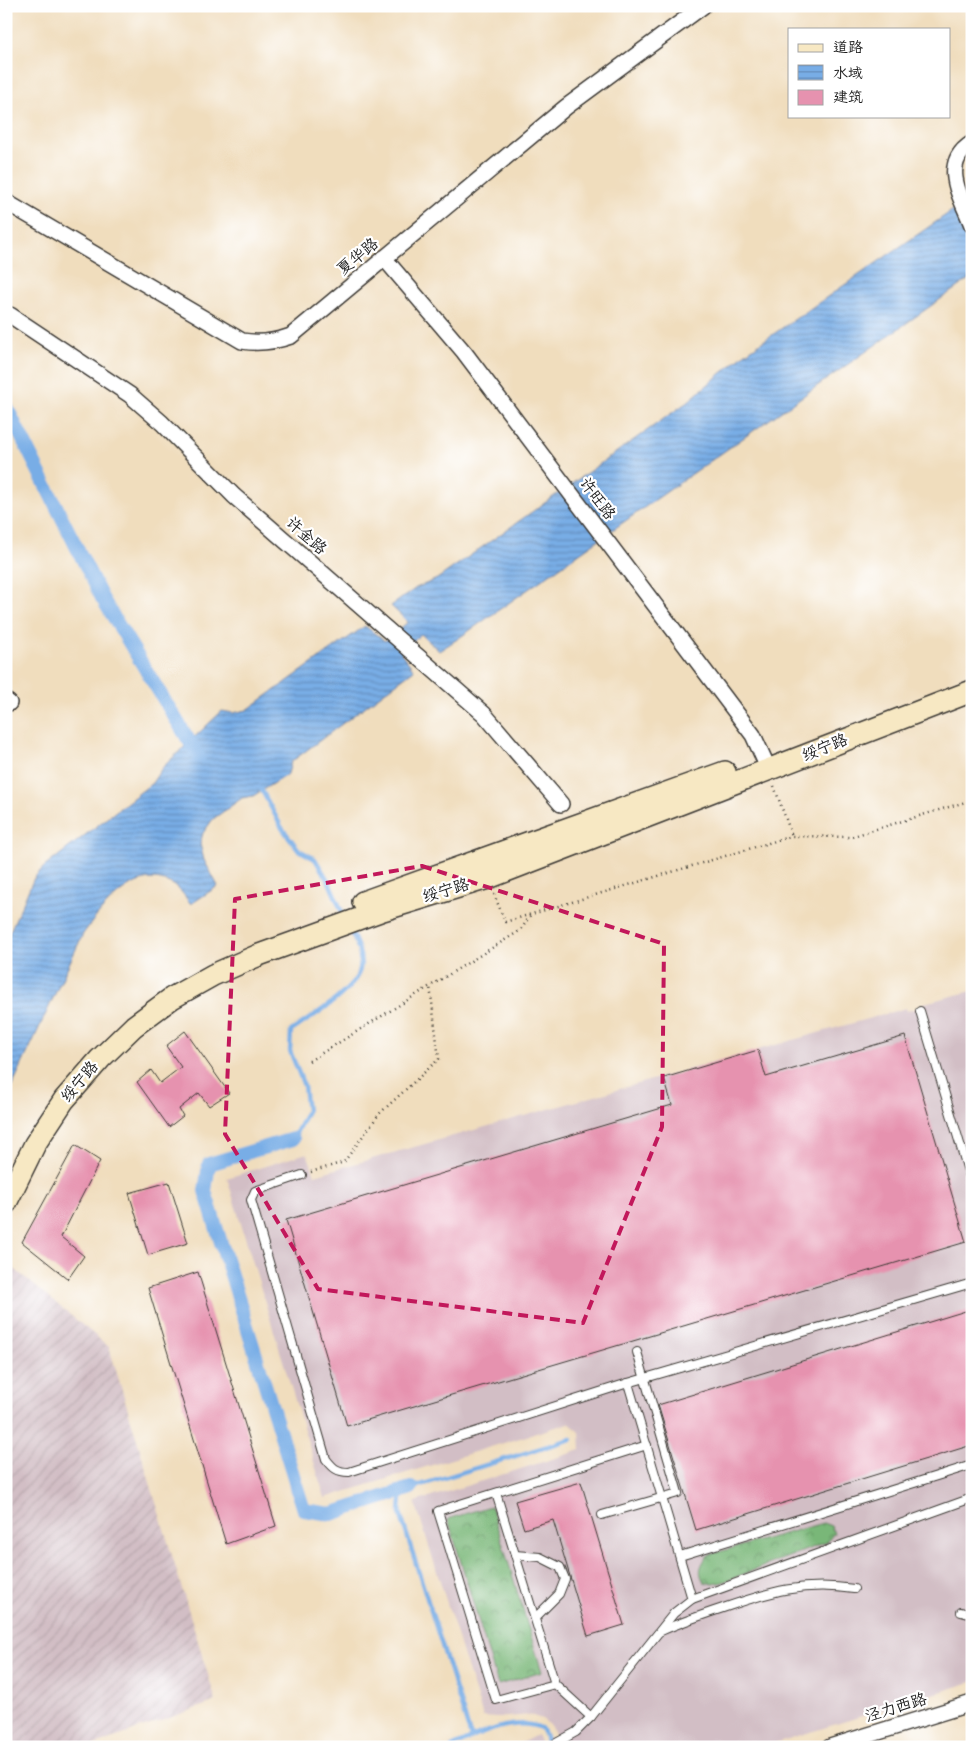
<svg xmlns="http://www.w3.org/2000/svg" width="978" height="1753" font-family="Mynerve,'LXGW WenKai TC',sans-serif">
<style>
.industrial{fill:url(#industrial-furrows)}
.railway{fill:#d2bec5}
.forest{fill:url(#forest-crowns);stroke:#4a6a4a}
.water{fill:url(#water-rules);stroke:#4a6481}
.lines{fill:none;stroke-linecap:round;stroke-linejoin:round}
.stream{stroke:#78ade6;stroke-width:4.5}
.canal{stroke:#78ade6;stroke-width:14}
.building{fill:#e692af}
.lane-casing{stroke:#3c3934;stroke-width:10}
.street-casing{stroke:#3c3934;stroke-width:18}
.secondary-casing{stroke:#3c3934;stroke-width:24}
.path{stroke:#3c3934;stroke-width:2.5;stroke-dasharray:1 4;stroke-linecap:butt}
.lane{stroke:#fff;stroke-width:8}
.street{stroke:#fff;stroke-width:15}
.secondary{stroke:#f7e8c3;stroke-width:21}
.marked{fill:none;stroke:#c2185b;stroke-width:4;stroke-dasharray:10 6;stroke-linejoin:round}
.labels{text-anchor:middle;dominant-baseline:central;stroke-width:4.5;stroke-linejoin:round;paint-order:stroke}
.street-label{font-size:16px;fill:#1c1c1c;stroke:#fff}
</style>
<defs>
<pattern id="industrial-furrows" width="10" height="10" patternUnits="userSpaceOnUse" patternTransform="scale(1.25)"><rect width="10" height="10" fill="#d2bec5"/><path d="M-1 1l2-2M0 10L10 0M9 11l2-2" fill="none" stroke="#b4a3a9"/></pattern>
<pattern id="forest-crowns" width="20" height="18" patternUnits="userSpaceOnUse" patternTransform="scale(1.25)"><rect width="20" height="18" fill="#79b778"/><path d="M2 6a3 3 0 1 1 6 0M12 15a3 3 0 1 1 6 0" fill="none" stroke="#629462"/></pattern>
<pattern id="water-rules" width="6" height="5" patternUnits="userSpaceOnUse" patternTransform="scale(1.25)"><rect width="6" height="5" fill="#78ade6"/><path d="M0 2.5h6" fill="none" stroke="#628cba"/></pattern>
</defs>
<rect width="100%" height="100%" fill="#fff"/>
<filter id="ink" filterUnits="userSpaceOnUse"><feTurbulence type="fractalNoise" baseFrequency=".02" numOctaves="2"/><feDisplacementMap in="SourceGraphic" scale="10" xChannelSelector="R" yChannelSelector="G"/><feConvolveMatrix kernelMatrix="1 2 1 2 8 2 1 2 1" color-interpolation-filters="sRGB"/></filter>
<filter id="wash" filterUnits="userSpaceOnUse"><feTurbulence type="fractalNoise" baseFrequency=".0096" numOctaves="4" result="noise"/><feDisplacementMap in="SourceGraphic" scale="20" xChannelSelector="R" yChannelSelector="G"/><feGaussianBlur stdDeviation="1.12" result="paint"/><feColorMatrix in="noise" values="0 0 0 0 0 0 0 0 0 0 0 0 0 0 0 0 0 1.4 0 .05"/><feComposite in="paint" operator="in"/></filter>
<g filter="url(#wash)">
<rect width="100%" height="100%" fill="#f0ddbd"/>
<polygon class="industrial" points="6,1262 109,1347 216,1701 89,1747 6,1747"/>
<polygon class="railway" points="972,991 972,1682 762,1747 513,1747 537,1735 541,1743 555,1736 550,1725 542,1719 530,1715 496,1718 483,1717 415,1502 581,1450 580,1432 569,1423 325,1498 227,1178 307,1153 315,1175 906,1008 907,1011 921,1007 920,1004"/>
<g class="forest">
<polygon points="491,1506 542,1672 498,1685 448,1519"/>
<path d="M823 1523 831 1526 834 1533 827 1542 723 1582 713 1584 704 1582C697 1570 701 1565 708 1555Z"/>
</g>
<path class="water" d="M972 197V277L459 638 439 651 421 634 401 653 414 670 291 762 288 774 253 796 242 798 213 819 203 833 200 844 204 860 218 886 191 904C186 898 181 890 175 886 137 862 103 907 83 934L6 1099V940L34 878 44 867 152 783 162 768 222 711 233 713 247 710 365 626 385 641 408 622 391 606 416 588 437 579 686 403 743 355Z"/>
<g class="lines">
<g class="stream">
<polyline points="260,787 282,828 299,850 315,859 329,882 345,919"/>
<path d="M293 1139 307 1111 304 1086 290 1051 291 1031C310 1018 355 991 360 969 363 954 355 941 349 928"/>
<polyline points="471,1737 400,1513 401,1498 411,1488 571,1439"/>
<path d="M452 1747C477 1735 514 1716 541 1728L550 1747"/>
</g>
<g class="canal">
<polyline points="6,406 102,598 199,757"/>
<polyline points="293,1139 209,1164 205,1191 304,1510 331,1514 411,1488"/>
</g>
</g>
<g id="blocks">
<g class="building">
<polygon points="185,1031 229,1093 209,1106 199,1093 179,1109 183,1116 169,1127 137,1082 151,1070 160,1083 181,1067 166,1046"/>
<polygon points="905,1036 966,1242 347,1426 286,1220 672,1105 664,1078 758,1050 766,1077"/>
<polygon points="75,1145 100,1161 61,1237 84,1256 68,1279 22,1242"/>
<polygon points="169,1182 188,1243 148,1255 129,1193"/>
<polygon points="198,1272 276,1526 226,1544 148,1288"/>
<polygon points="972,1309 972,1445 696,1530 658,1405"/>
<polygon points="581,1482 624,1625 588,1636 553,1520 524,1529 515,1501"/>
</g>
</g>
</g>
<g filter="url(#ink)">
<use href="#blocks" fill-opacity="0" stroke="#3c3934" stroke-width="1"/>
<g class="lines">
<g class="lane-casing">
<g id="lane">
<polyline points="920,1011 972,1184"/>
<path d="M302 1175 255 1191 251 1200 326 1459C333 1468 337 1472 349 1472L628 1383 972 1283"/>
<polyline points="628,1383 692,1599"/>
<polyline points="496,1493 555,1684 591,1717"/>
<polyline points="602,1515 678,1493 637,1352"/>
<polyline points="515,1555 540,1557 560,1567 565,1579 559,1594 535,1618"/>
<polyline points="680,1556 972,1465"/>
<polyline points="961,1612 972,1615"/>
<path d="M661 1631C681 1622 702 1615 723 1608 769 1592 804 1581 854 1589"/>
<polyline points="555,1684 496,1700 438,1511 647,1445"/>
<polyline points="549,1747 576,1732 591,1717 674,1613 692,1599 972,1498"/>
</g>
</g>
<g class="street-casing">
<g id="street">
<path d="M972 143C939 164 961 197 972 225"/>
<path d="M6 202 242 341C259 344 274 342 291 336L566 107 703 6"/>
<polyline points="384,258 464,352 753,735 769,770"/>
<polyline points="6,317 10,315 130,395 162,423 234,496 484,714 561,804"/>
<polyline points="6,701 9,703"/>
<polyline points="830,1747 972,1703"/>
</g>
</g>
<g class="secondary-casing">
<g id="secondary">
<polyline points="363,902 725,772"/>
<polyline points="6,1203 35,1144 64,1100 100,1059 134,1026 172,998 213,975 259,955 383,910 488,878 972,691"/>
</g>
</g>
<g class="path">
<polyline points="774,786 792,836"/>
<polyline points="494,894 505,922 792,836 850,837 972,800"/>
<polyline points="309,1061 521,930 531,914"/>
<polyline points="311,1172 344,1162 379,1114 439,1059 430,986"/>
</g>
<use href="#lane" class="lane"/>
<use href="#street" class="street"/>
<use href="#secondary" class="secondary"/>
</g>
</g>
<path class="marked" d="M422 866 664 944 662 1127 583 1323 318 1289 225 1134 235 899Z"/>
<g class="labels">
<g class="street-label">
<text transform="translate(358 257) rotate(-40)">夏华路</text>
<text transform="translate(597 499) rotate(53)">许旺路</text>
<text transform="translate(306 536) rotate(41)">许金路</text>
<text transform="translate(825 748) rotate(-22)">绥宁路</text>
<text transform="translate(446 891) rotate(-17)">绥宁路</text>
<text transform="translate(80 1082) rotate(-50)">绥宁路</text>
<text transform="translate(896 1708) rotate(-17)">泾力西路</text>
</g>
</g>
<rect width="978" height="1753" fill="none" stroke="#fff" stroke-width="25"/>
<rect x="788" y="28" width="162" height="90" fill="#ffffff" stroke="#a4a4a4"/>
<rect x="798" y="44" width="25" height="8" fill="#f7e8c3" stroke="#a4a4a4"/>
<text x="833" y="52" font-size="15" fill="#1c1c1c">道路</text>
<rect x="798" y="65" width="25" height="15" fill="url(#water-rules)" stroke="#a4a4a4"/>
<text x="833" y="78" font-size="15" fill="#1c1c1c">水域</text>
<rect x="798" y="90" width="25" height="15" fill="#e692af" stroke="#a4a4a4"/>
<text x="833" y="102" font-size="15" fill="#1c1c1c">建筑</text>
</svg>
